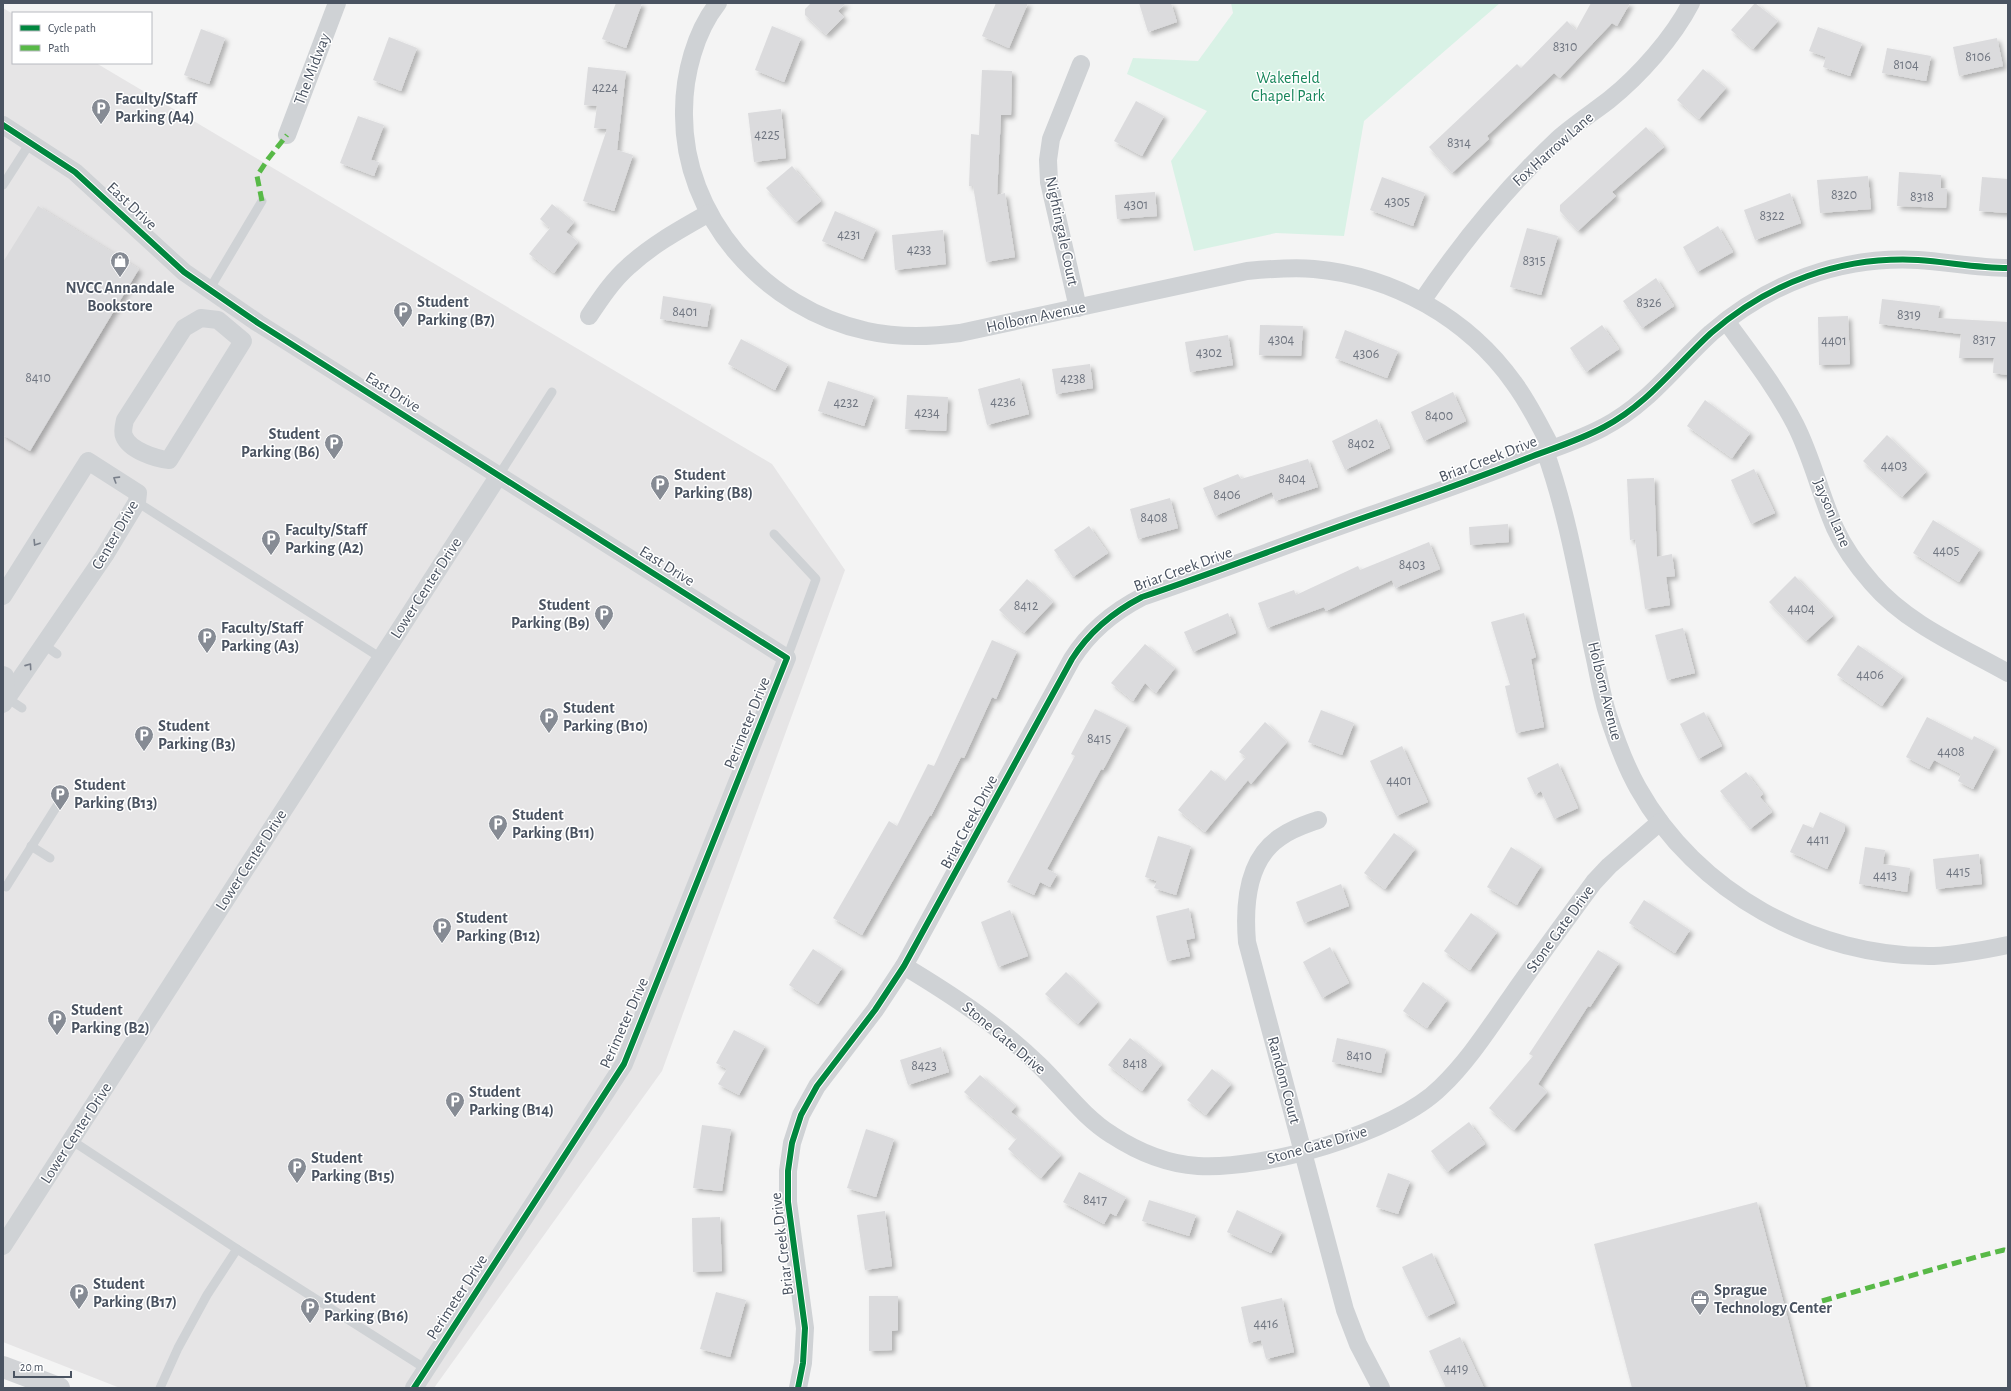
<svg xmlns="http://www.w3.org/2000/svg" width="2011" height="1391" font-family="'Alegreya Sans',sans-serif">
<style>
.education{fill:#e6e5e6}
.green{fill:#d9f2e6}
.building{fill:#dbdbdd;filter:url(#shadow)}
.lines{fill:none;stroke-linecap:round;stroke-linejoin:round}
.service{stroke:#cfd2d5;stroke-width:9}
.minor{stroke:#cfd2d5;stroke-width:18}
.secondary{stroke:#d1d3d6;stroke-width:22}
.quiet{stroke:#58b947;stroke-width:5;stroke-dasharray:10 5;stroke-linecap:butt}
.cycleway-casing{stroke:#fff;stroke-width:8}
.cycleway{stroke:#00873e;stroke-width:6}
.oneway{stroke:#797f8a}
.labels{text-anchor:middle;dominant-baseline:central;stroke-width:3;stroke-linejoin:round;paint-order:stroke}
.number-label{font-size:14px;fill:#707681}
.street-label{font-size:16px;fill:#4a5361;stroke:#fff}
.park-label{font-size:16px;fill:#17865b;stroke:#fff}
.poi-label{font-size:16px;font-weight:bold;fill:#4a5361;stroke:#fff;text-anchor:start}
</style>
<defs>
<filter id="shadow"><feDropShadow dx="3.5" dy="3.5" stdDeviation="2" flood-color="#0004"/></filter>
</defs>
<rect width="100%" height="100%" fill="#f4f4f4"/>
<polygon class="education" points="3,8 13,14 13,63 96,63 772,464 845,570 662,1071 434,1388 120,1388 3,1342"/>
<polygon class="green" points="1231,3 1500,3 1364,121 1344,236 1276,233 1194,251 1171,161 1207,111 1127,74 1133,58 1198,61 1233,13"/>
<g class="building">
<polygon points="616,3 642,3 626,48 602,39"/>
<polygon points="811,3 846,3 838,11 844,17 826,35 805,15 805,9"/>
<polygon points="996,3 1028,3 1009,48 982,36"/>
<polygon points="1139,3 1171,3 1177,22 1148,32"/>
<polygon points="1591,3 1630,3 1617,26 1612,23 1560,78 1554,73 1487,136 1489,139 1452,173 1429,147 1517,64 1521,68 1567,21 1576,30"/>
<polygon points="1755,3 1778,21 1753,49 1731,30"/>
<polygon points="772,26 801,38 784,82 755,70"/>
<polygon points="1818,27 1862,43 1850,76 1823,67 1826,57 1809,51"/>
<polygon points="201,29 225,38 209,84 184,75"/>
<polygon points="389,37 417,48 401,91 373,80"/>
<polygon points="1997,38 2003,66 1959,76 1953,47"/>
<polygon points="1887,48 1931,56 1926,81 1882,73"/>
<polygon points="588,67 626,71 617,150 633,155 614,211 583,201 607,129 594,128 597,106 584,105"/>
<polygon points="1703,69 1726,88 1699,119 1677,100"/>
<polygon points="982,70 1012,71 1011,115 1001,115 997,195 1005,193 1015,257 986,262 973,186 969,186 971,134 979,135"/>
<polygon points="1136,101 1164,116 1142,156 1114,141"/>
<polygon points="781,109 786,158 754,162 748,113"/>
<polygon points="358,116 384,125 371,160 379,162 374,176 340,163"/>
<polygon points="1646,127 1664,147 1612,192 1616,196 1578,231 1560,211 1560,205"/>
<polygon points="792,166 821,201 796,222 766,188"/>
<polygon points="1899,172 1941,175 1941,188 1947,189 1946,208 1897,206"/>
<polygon points="1868,176 1871,209 1820,213 1817,180"/>
<polygon points="1382,177 1425,193 1413,226 1370,210"/>
<polygon points="1982,177 2008,179 2008,213 1979,211"/>
<polygon points="1155,192 1157,216 1117,219 1115,195"/>
<polygon points="1790,193 1801,223 1755,240 1744,210"/>
<polygon points="552,204 574,222 566,232 578,242 554,273 529,254 550,228 540,219"/>
<polygon points="38,206 139,269 30,451 3,435 3,262"/>
<polygon points="835,211 876,229 863,259 822,241"/>
<polygon points="1718,226 1733,252 1697,272 1683,247"/>
<polygon points="1527,228 1558,236 1541,295 1510,287"/>
<polygon points="943,230 946,264 895,270 892,235"/>
<polygon points="1656,278 1674,306 1642,328 1623,301"/>
<polygon points="663,296 711,304 707,327 660,319"/>
<polygon points="1882,299 1940,306 1938,318 2008,322 2008,375 1993,373 1994,358 1959,358 1961,334 1879,324"/>
<polygon points="1848,316 1850,364 1819,365 1818,317"/>
<polygon points="1260,325 1303,326 1301,356 1259,355"/>
<polygon points="1602,325 1619,349 1586,372 1570,348"/>
<polygon points="1345,330 1398,351 1387,378 1335,358"/>
<polygon points="1228,335 1233,365 1190,372 1185,342"/>
<polygon points="741,339 788,364 775,390 728,364"/>
<polygon points="1090,364 1093,388 1056,394 1052,369"/>
<polygon points="1020,378 1029,414 987,425 978,389"/>
<polygon points="828,381 874,396 864,426 818,411"/>
<polygon points="1453,392 1466,421 1424,441 1411,412"/>
<polygon points="907,395 948,397 946,431 905,429"/>
<polygon points="1705,400 1750,433 1732,458 1687,426"/>
<polygon points="1377,419 1390,448 1345,470 1332,441"/>
<polygon points="1887,435 1926,472 1902,497 1863,461"/>
<polygon points="1308,459 1318,487 1275,501 1272,492 1215,516 1203,488 1238,474 1241,479"/>
<polygon points="1754,469 1775,513 1751,524 1731,480"/>
<polygon points="1654,478 1657,557 1672,554 1675,576 1666,577 1670,605 1645,609 1635,539 1630,540 1627,479"/>
<polygon points="1170,498 1178,528 1138,539 1130,509"/>
<polygon points="1933,520 1980,549 1959,582 1913,553"/>
<polygon points="1508,524 1509,542 1470,545 1469,527"/>
<polygon points="1089,526 1108,553 1073,577 1054,550"/>
<polygon points="1429,542 1440,569 1395,588 1392,580 1326,611 1324,607 1267,628 1258,603 1294,590 1296,595 1358,566 1360,570"/>
<polygon points="1795,576 1833,616 1806,641 1769,602"/>
<polygon points="1027,579 1053,602 1024,633 999,610"/>
<polygon points="1228,613 1236,633 1193,652 1184,632"/>
<polygon points="1524,613 1536,657 1531,659 1544,727 1516,733 1505,686 1510,685 1491,622"/>
<polygon points="1683,628 1695,673 1667,680 1655,635"/>
<polygon points="992,640 1017,651 996,699 992,697 964,758 961,757 931,816 930,815 862,935 833,918 889,821 897,826 928,764 934,766"/>
<polygon points="1145,644 1175,668 1156,693 1145,683 1133,701 1111,683"/>
<polygon points="1858,645 1903,676 1882,706 1837,675"/>
<polygon points="1095,709 1127,725 1103,770 1101,769 1047,869 1057,874 1050,887 1040,882 1034,895 1007,882 1075,756 1071,754"/>
<polygon points="1321,710 1354,723 1342,755 1308,742"/>
<polygon points="1704,712 1722,746 1698,759 1680,724"/>
<polygon points="1927,717 1972,740 1974,736 1995,747 1973,789 1958,781 1961,774 1934,760 1929,769 1906,757"/>
<polygon points="1265,722 1287,742 1251,784 1248,780 1205,832 1178,810 1211,770 1225,781 1246,757 1239,752"/>
<polygon points="1402,746 1428,802 1396,816 1370,761"/>
<polygon points="1558,763 1578,808 1554,819 1541,791 1535,795 1527,778"/>
<polygon points="1746,772 1763,794 1760,797 1772,812 1750,829 1720,791"/>
<polygon points="1820,812 1845,824 1845,830 1827,869 1790,852 1803,824 1813,828"/>
<polygon points="1394,833 1415,849 1385,889 1364,873"/>
<polygon points="1158,836 1191,846 1176,895 1154,888 1157,881 1145,877"/>
<polygon points="1511,847 1541,866 1517,905 1487,887"/>
<polygon points="1865,847 1885,850 1883,864 1910,868 1907,892 1859,884"/>
<polygon points="1979,854 1982,884 1936,889 1933,859"/>
<polygon points="1341,884 1349,906 1304,923 1296,902"/>
<polygon points="1644,900 1690,930 1675,953 1629,923"/>
<polygon points="1189,908 1195,938 1186,940 1190,956 1167,961 1156,916"/>
<polygon points="1010,910 1028,956 998,967 981,922"/>
<polygon points="1471,913 1497,932 1470,970 1444,951"/>
<polygon points="1330,947 1349,983 1322,998 1303,962"/>
<polygon points="813,949 842,968 818,1004 789,985"/>
<polygon points="1598,950 1619,963 1590,1007 1588,1006 1538,1084 1547,1092 1514,1130 1489,1108 1533,1056 1529,1054"/>
<polygon points="1066,972 1098,1002 1078,1024 1045,994"/>
<polygon points="1423,982 1447,1000 1427,1028 1403,1011"/>
<polygon points="734,1030 765,1046 739,1095 718,1084 727,1069 716,1063"/>
<polygon points="1130,1038 1162,1064 1142,1091 1108,1065"/>
<polygon points="1337,1038 1386,1049 1381,1073 1332,1062"/>
<polygon points="941,1047 949,1072 908,1085 900,1060"/>
<polygon points="1212,1069 1231,1084 1206,1115 1187,1100"/>
<polygon points="980,1075 1016,1106 1011,1112 1061,1155 1041,1178 1008,1149 1017,1138 964,1092"/>
<polygon points="1469,1122 1485,1144 1447,1172 1431,1151"/>
<polygon points="702,1125 731,1129 722,1191 693,1188"/>
<polygon points="866,1129 894,1139 876,1197 847,1188"/>
<polygon points="1079,1172 1126,1197 1116,1216 1110,1213 1104,1224 1063,1202"/>
<polygon points="1388,1173 1410,1181 1398,1214 1376,1207"/>
<polygon points="1149,1200 1196,1215 1189,1236 1142,1221"/>
<polygon points="1757,1202 1806,1388 1632,1388 1594,1244"/>
<polygon points="1237,1210 1282,1232 1271,1253 1227,1232"/>
<polygon points="885,1211 892,1266 865,1270 857,1215"/>
<polygon points="720,1217 722,1271 693,1272 692,1218"/>
<polygon points="1432,1253 1455,1303 1426,1317 1402,1267"/>
<polygon points="716,1292 746,1300 730,1357 700,1349"/>
<polygon points="869,1296 898,1296 898,1330 892,1331 892,1350 869,1351"/>
<polygon points="1282,1298 1294,1352 1266,1359 1261,1340 1249,1343 1241,1307"/>
<polygon points="1460,1337 1484,1388 1446,1388 1429,1351"/>
</g>
<g class="lines">
<g class="service">
<polyline points="3,185 30,143"/>
<polyline points="209,290 262,201"/>
<polyline points="499,475 552,392"/>
<polyline points="137,502 381,658"/>
<polyline points="774,534 816,579 787,658"/>
<polyline points="44,645 57,654"/>
<polyline points="7,698 22,708"/>
<polyline points="31,846 50,858"/>
<polyline points="6,887 60,801"/>
<polyline points="71,1140 237,1249 426,1369"/>
<polyline points="160,1388 178,1348 207,1295 237,1249"/>
</g>
<g class="minor">
<path d="M718 3C695 32 684 75 684 111 682 217 765 309 867 331 898 338 929 337 960 333L1247 271C1269 269 1291 267 1314 269 1393 276 1468 318 1514 383 1529 403 1540 426 1552 449"/>
<polyline points="3,125 75,172 184,272 258,323 787,658 624,1064 414,1388"/>
<polyline points="287,135 337,3"/>
<path d="M1422 301C1462 242 1506 188 1558 139 1574 125 1592 113 1609 100 1639 76 1673 38 1691 3"/>
<polyline points="1078,308 1049,182 1048,160 1051,139 1081,64"/>
<path d="M589 316C601 298 613 280 629 266 653 244 681 229 709 213"/>
<path d="M201 318 218 320 243 341 169 460C156 459 129 450 124 436 122 431 124 425 125 420L184 328Z"/>
<path d="M1726 321C1750 354 1776 387 1795 424 1812 457 1820 494 1835 528 1844 548 1858 567 1872 583 1907 624 1962 647 2008 673"/>
<path d="M1545 451C1568 515 1579 583 1593 650 1598 671 1601 694 1608 715 1616 740 1625 765 1638 788 1696 892 1815 958 1934 956 1959 955 1984 950 2008 945"/>
<polyline points="3,596 88,461 138,493 137,502 105,555 3,704"/>
<polyline points="3,675 5,676 7,698"/>
<path d="M1318 820C1304 825 1291 829 1279 838 1246 861 1244 906 1247 942L1345 1310 1358 1344 1381 1388"/>
<path d="M904 966C952 995 998 1025 1039 1065 1063 1088 1083 1117 1112 1135 1138 1152 1167 1164 1198 1166 1263 1170 1394 1134 1441 1087 1469 1060 1489 1028 1511 997 1538 958 1566 920 1594 882L1609 866 1660 822"/>
<polyline points="3,1246 499,475"/>
<path d="M798 1388 803 1363 805 1328 788 1202V1171L792 1143 801 1115 817 1086 875 1010 904 966 1072 659C1089 632 1113 612 1142 597 1222 570 1301 539 1380 512 1432 494 1483 476 1533 456 1557 447 1582 439 1604 427 1647 405 1676 365 1711 333 1769 283 1840 256 1918 260 1948 262 1978 268 2008 268"/>
</g>
<polyline class="secondary" points="3,1367 59,1388"/>
<g class="quiet">
<polyline points="262,201 257,176 268,159 287,135"/>
<polyline points="1822,1301 1980,1256 2004,1250 2008,1251"/>
</g>
<g class="cycleway-casing">
<g id="cycleway">
<polyline points="3,125 75,172 184,272 258,323 787,658 624,1064 414,1388"/>
<path d="M798 1388 803 1363 805 1328 788 1202V1171L792 1143 801 1115 817 1086 875 1010 904 966 1072 659C1089 632 1113 612 1142 597 1222 570 1301 539 1380 512 1432 494 1483 476 1533 456 1557 447 1582 439 1604 427 1647 405 1676 365 1711 333 1769 283 1840 256 1918 260 1948 262 1978 268 2008 268"/>
</g>
</g>
<use href="#cycleway" class="cycleway"/>
</g>
<defs><path id="oneway-chevron" d="M-2-3.5L2.5 0L-2 3.5" fill="none" stroke-width="1.6" stroke-linecap="round" stroke-linejoin="round"/></defs>
<g class="oneway">
<use href="#oneway-chevron" transform="translate(116 479) rotate(-148)"/>
<use href="#oneway-chevron" transform="translate(36 543) rotate(122)"/>
<use href="#oneway-chevron" transform="translate(29 666) rotate(-55)"/>
</g>
<defs>
<g id="parking-pin" transform="scale(1)"><path d="M0 17L-7.5 6A9.5 9.5 0 1 1 7.5 6Z" fill="#868b94" stroke="#fff"/><path d="M-3.5-5.5H1a3.5 3.5 0 0 1 0 7H-1V5.5H-3.5ZM-1-3.4V-.6H.8a1.4 1.4 0 0 0 0-2.8Z" fill="#fff"/></g>
<g id="shop-pin" transform="scale(1)"><path d="M0 17L-7.5 6A9.5 9.5 0 1 1 7.5 6Z" fill="#868b94" stroke="#fff"/><path d="M-5-2.5h2.3a2.7 3.5 0 0 1 5.4 0H5L5.5 6h-11ZM-1.5-2.5h3a1.5 2.3 0 0 0-3 0Z" fill="#fff"/></g>
<g id="office-pin" transform="scale(1)"><path d="M0 17L-7.5 6A9.5 9.5 0 1 1 7.5 6Z" fill="#868b94" stroke="#fff"/><path d="M-6-3h4V-5.5h4V-3h4V5H-6ZM-1-4.5V-3h2v-1.5ZM-6 0V1H6V0Z" fill="#fff"/></g>
</defs>
<g fill-rule="evenodd">
<use href="#parking-pin" x="101" y="108"/>
<use href="#shop-pin" x="120" y="261"/>
<use href="#parking-pin" x="403" y="311"/>
<use href="#parking-pin" x="334" y="443"/>
<use href="#parking-pin" x="660" y="484"/>
<use href="#parking-pin" x="271" y="539"/>
<use href="#parking-pin" x="604" y="614"/>
<use href="#parking-pin" x="207" y="637"/>
<use href="#parking-pin" x="549" y="717"/>
<use href="#parking-pin" x="144" y="735"/>
<use href="#parking-pin" x="60" y="794"/>
<use href="#parking-pin" x="498" y="824"/>
<use href="#parking-pin" x="442" y="927"/>
<use href="#parking-pin" x="57" y="1019"/>
<use href="#parking-pin" x="455" y="1101"/>
<use href="#parking-pin" x="297" y="1167"/>
<use href="#parking-pin" x="79" y="1293"/>
<use href="#office-pin" x="1700" y="1299"/>
<use href="#parking-pin" x="310" y="1307"/>
</g>
<g class="labels">
<g class="number-label">
<text x="1565" y="47">8310</text>
<text x="1978" y="57">8106</text>
<text x="1906" y="65">8104</text>
<text x="605" y="88">4224</text>
<text x="767" y="135">4225</text>
<text x="1459" y="143">8314</text>
<text x="1844" y="195">8320</text>
<text x="1922" y="197">8318</text>
<text x="1397" y="202">4305</text>
<text x="1136" y="205">4301</text>
<text x="1772" y="216">8322</text>
<text x="849" y="235">4231</text>
<text x="919" y="250">4233</text>
<text x="1534" y="261">8315</text>
<text x="1649" y="303">8326</text>
<text x="685" y="312">8401</text>
<text x="1909" y="315">8319</text>
<text x="1281" y="340">4304</text>
<text x="1984" y="340">8317</text>
<text x="1834" y="341">4401</text>
<text x="1209" y="353">4302</text>
<text x="1366" y="354">4306</text>
<text x="38" y="378">8410</text>
<text x="1073" y="379">4238</text>
<text x="1003" y="402">4236</text>
<text x="846" y="403">4232</text>
<text x="927" y="413">4234</text>
<text x="1439" y="416">8400</text>
<text x="1361" y="444">8402</text>
<text x="1894" y="466">4403</text>
<text x="1292" y="479">8404</text>
<text x="1227" y="495">8406</text>
<text x="1154" y="518">8408</text>
<text x="1946" y="551">4405</text>
<text x="1412" y="565">8403</text>
<text x="1026" y="606">8412</text>
<text x="1801" y="609">4404</text>
<text x="1870" y="675">4406</text>
<text x="1099" y="739">8415</text>
<text x="1951" y="752">4408</text>
<text x="1399" y="781">4401</text>
<text x="1818" y="840">4411</text>
<text x="1958" y="872">4415</text>
<text x="1885" y="876">4413</text>
<text x="1359" y="1056">8410</text>
<text x="1135" y="1064">8418</text>
<text x="924" y="1066">8423</text>
<text x="1095" y="1200">8417</text>
<text x="1266" y="1324">4416</text>
<text x="1456" y="1369">4419</text>
</g>
<g class="street-label">
<text transform="translate(312 69) rotate(-69)">The Midway</text>
<text transform="translate(1553 149) rotate(-42)">Fox Harrow Lane</text>
<text transform="translate(132 206) rotate(43)">East Drive</text>
<text transform="translate(1062 231) rotate(78)">Nightingale Court</text>
<text transform="translate(1036 317) rotate(-12)">Holborn Avenue</text>
<text transform="translate(393 392) rotate(32)">East Drive</text>
<text transform="translate(1488 459) rotate(-21)">Briar Creek Drive</text>
<text transform="translate(1832 513) rotate(67)">Jayson Lane</text>
<text transform="translate(115 535) rotate(-60)">Center Drive</text>
<text transform="translate(667 566) rotate(32)">East Drive</text>
<text transform="translate(1183 569) rotate(-20)">Briar Creek Drive</text>
<text transform="translate(426 588) rotate(-57)">Lower Center Drive</text>
<text transform="translate(1605 691) rotate(76)">Holborn Avenue</text>
<text transform="translate(747 723) rotate(-68)">Perimeter Drive</text>
<text transform="translate(969 822) rotate(-62)">Briar Creek Drive</text>
<text transform="translate(251 860) rotate(-57)">Lower Center Drive</text>
<text transform="translate(1560 929) rotate(-54)">Stone Gate Drive</text>
<text transform="translate(624 1023) rotate(-66)">Perimeter Drive</text>
<text transform="translate(1004 1038) rotate(40)">Stone Gate Drive</text>
<text transform="translate(1284 1080) rotate(75)">Random Court</text>
<text transform="translate(76 1133) rotate(-57)">Lower Center Drive</text>
<text transform="translate(1317 1145) rotate(-16)">Stone Gate Drive</text>
<text transform="translate(782 1244) rotate(-97)">Briar Creek Drive</text>
<text transform="translate(457 1297) rotate(-57)">Perimeter Drive</text>
</g>
<g class="park-label">
<text x="1288" y="78">Wakefield<tspan x="1288" dy="18">Chapel Park</tspan></text>
</g>
<g class="poi-label">
<text x="115" y="99">Faculty/Staff<tspan x="115" dy="18">Parking (A4)</tspan></text>
<text x="120" y="288" text-anchor="middle">NVCC Annandale<tspan x="120" dy="18">Bookstore</tspan></text>
<text x="417" y="302">Student<tspan x="417" dy="18">Parking (B7)</tspan></text>
<text x="320" y="434" text-anchor="end">Student<tspan x="320" dy="18">Parking (B6)</tspan></text>
<text x="674" y="475">Student<tspan x="674" dy="18">Parking (B8)</tspan></text>
<text x="285" y="530">Faculty/Staff<tspan x="285" dy="18">Parking (A2)</tspan></text>
<text x="590" y="605" text-anchor="end">Student<tspan x="590" dy="18">Parking (B9)</tspan></text>
<text x="221" y="628">Faculty/Staff<tspan x="221" dy="18">Parking (A3)</tspan></text>
<text x="563" y="708">Student<tspan x="563" dy="18">Parking (B10)</tspan></text>
<text x="158" y="726">Student<tspan x="158" dy="18">Parking (B3)</tspan></text>
<text x="74" y="785">Student<tspan x="74" dy="18">Parking (B13)</tspan></text>
<text x="512" y="815">Student<tspan x="512" dy="18">Parking (B11)</tspan></text>
<text x="456" y="918">Student<tspan x="456" dy="18">Parking (B12)</tspan></text>
<text x="71" y="1010">Student<tspan x="71" dy="18">Parking (B2)</tspan></text>
<text x="469" y="1092">Student<tspan x="469" dy="18">Parking (B14)</tspan></text>
<text x="311" y="1158">Student<tspan x="311" dy="18">Parking (B15)</tspan></text>
<text x="93" y="1284">Student<tspan x="93" dy="18">Parking (B17)</tspan></text>
<text x="1714" y="1290">Sprague<tspan x="1714" dy="18">Technology Center</tspan></text>
<text x="324" y="1298">Student<tspan x="324" dy="18">Parking (B16)</tspan></text>
</g>
</g>
<rect width="2011" height="1391" fill="none" stroke="#4a5361" stroke-width="8"/>
<rect x="12" y="12" width="140" height="52" fill="#ffffff" stroke="#b7bac0"/>
<rect x="20" y="25" width="20" height="6" fill="#00873e" stroke="#b7bac0"/>
<text x="48" y="32" font-size="12" fill="#4a5361">Cycle path</text>
<rect x="20" y="45" width="20" height="6" fill="#58b947" stroke="#b7bac0"/>
<text x="48" y="52" font-size="12" fill="#4a5361">Path</text>
<path d="M14 1371v6h57v-6" fill="none" stroke="#4a5361" stroke-width="2"/>
<text x="20" y="1371" font-size="12" fill="#4a5361" stroke="#ffffff" stroke-width="3" paint-order="stroke">20 m</text>
</svg>
